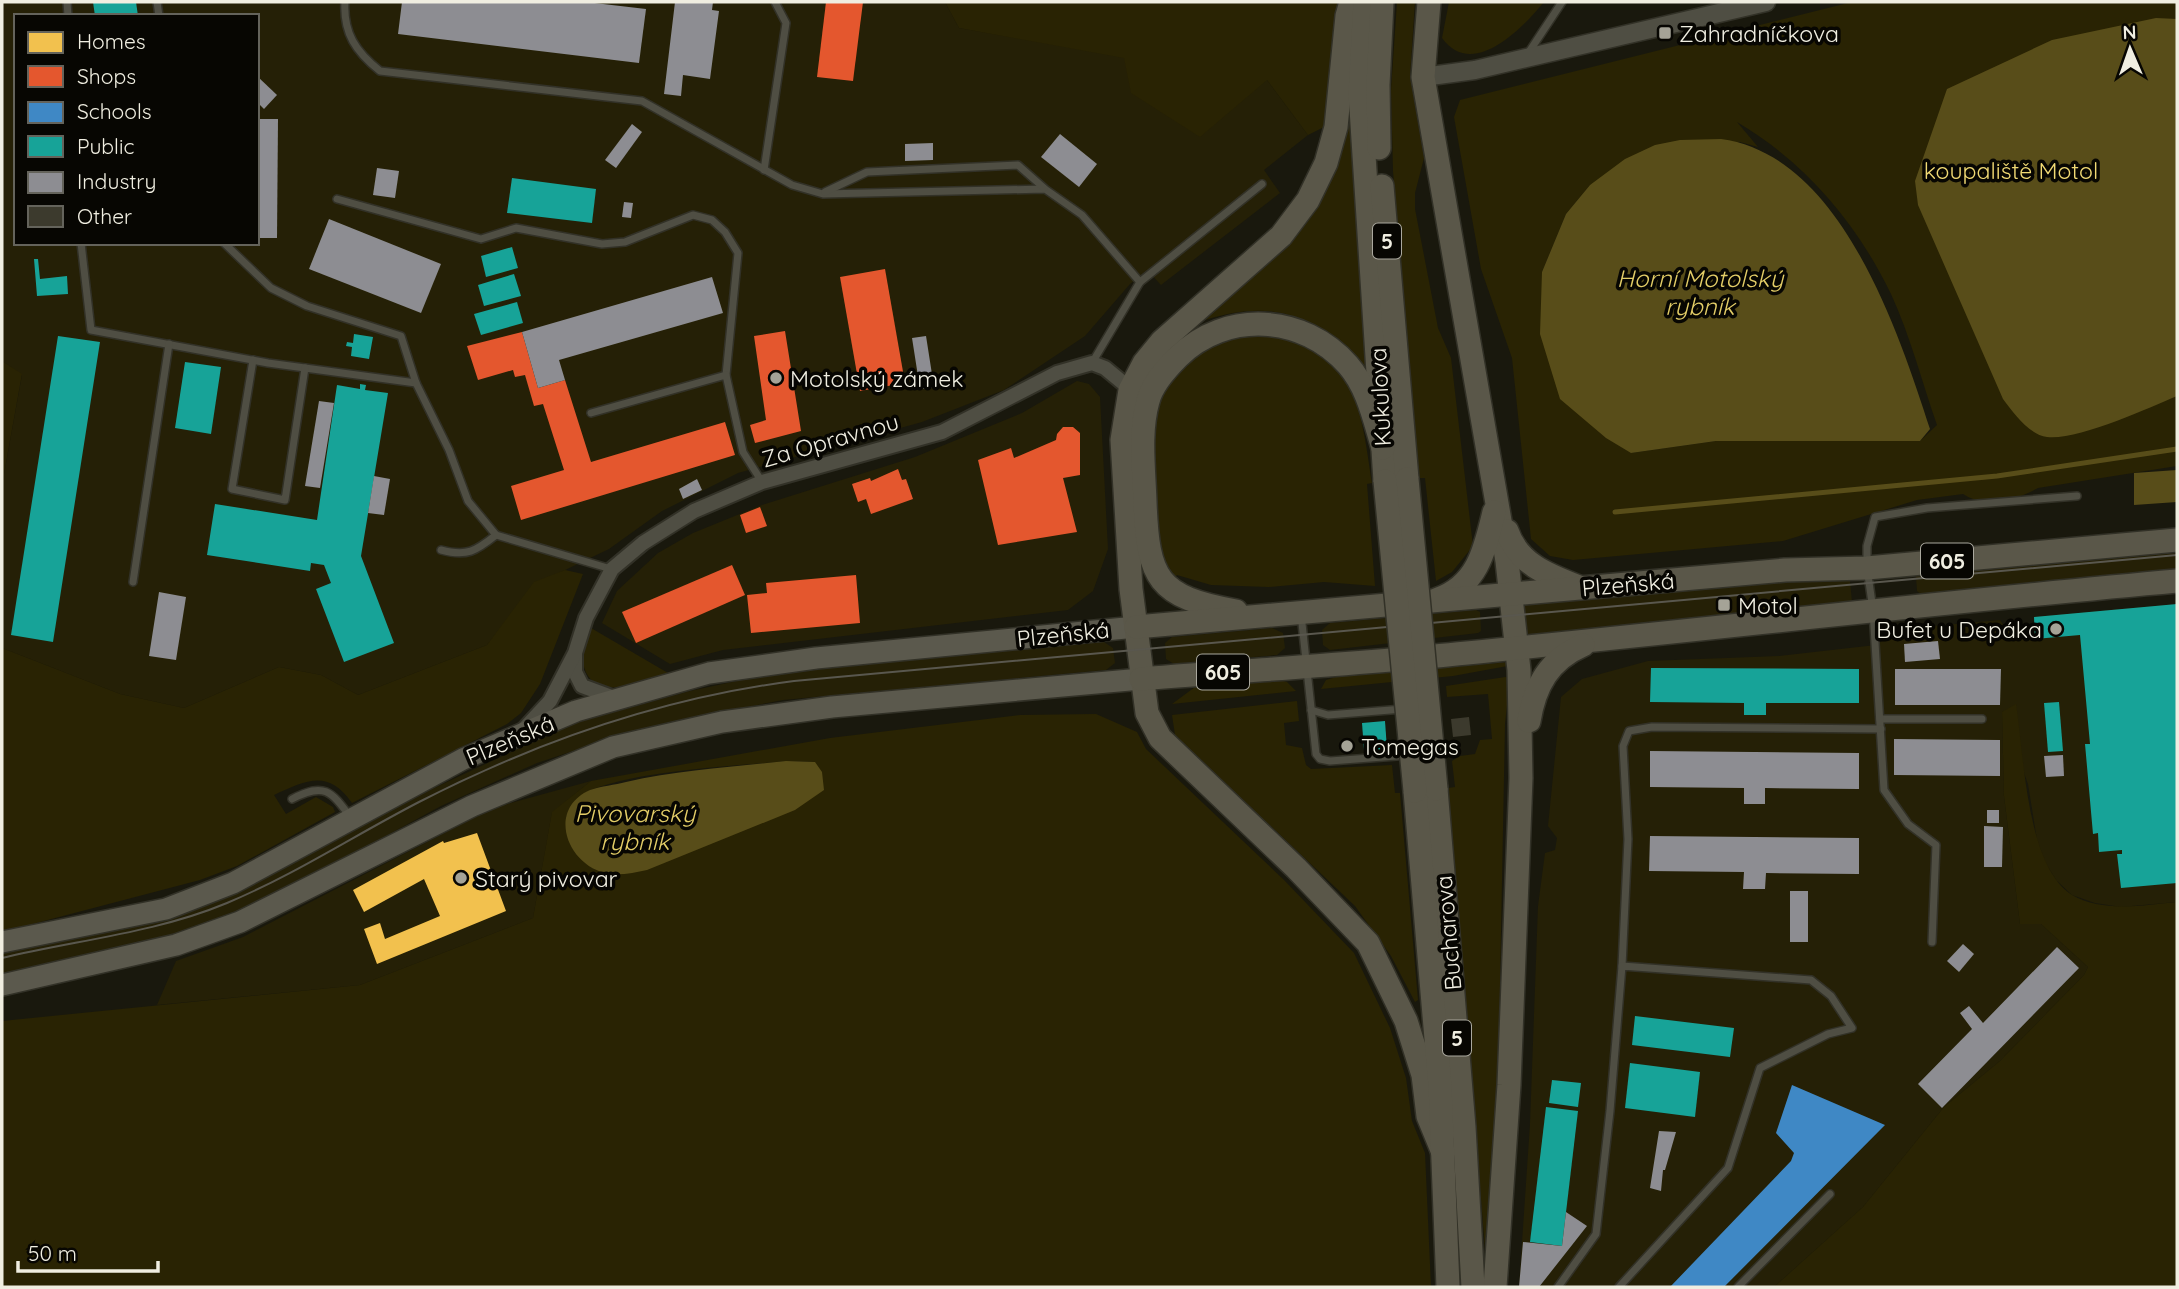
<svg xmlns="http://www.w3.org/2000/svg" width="2179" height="1289" font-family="Quicksand,sans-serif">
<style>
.built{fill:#252006;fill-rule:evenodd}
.green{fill:#292303;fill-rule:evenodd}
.water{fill:#584d19}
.homes{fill:#f2c14e}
.shops{fill:#e4572e}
.schools{fill:#3f88c5}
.public{fill:#17a398}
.industry{fill:#8d8d92}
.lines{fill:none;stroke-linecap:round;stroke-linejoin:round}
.stream{stroke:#584d19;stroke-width:5}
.building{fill:#3c3a2d}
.service-casing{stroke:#323127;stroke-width:10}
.minor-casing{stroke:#323127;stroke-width:18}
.tertiary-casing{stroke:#323127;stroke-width:21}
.secondary-casing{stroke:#323127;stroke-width:24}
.primary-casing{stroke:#323127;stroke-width:26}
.service{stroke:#4f4e43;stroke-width:7}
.minor{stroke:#4f4e43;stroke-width:14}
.tertiary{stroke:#4f4e43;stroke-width:18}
.secondary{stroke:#5b594d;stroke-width:21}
.primary{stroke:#5a5749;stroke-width:23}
.tram{stroke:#59574e;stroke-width:2}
.primary-bridge-casing{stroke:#323127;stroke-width:26;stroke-linecap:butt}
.primary-bridge{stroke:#5a5749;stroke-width:23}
.poi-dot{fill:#a5a397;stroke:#070602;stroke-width:2.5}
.labels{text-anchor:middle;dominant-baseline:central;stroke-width:7;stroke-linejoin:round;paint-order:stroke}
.shield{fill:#070602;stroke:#aaa89e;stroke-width:2}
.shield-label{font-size:21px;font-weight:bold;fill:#f0eee1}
.poi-label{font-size:23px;fill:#f0eee1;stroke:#070602;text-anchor:start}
.park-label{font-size:23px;fill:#f1da74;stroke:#070602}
.street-label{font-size:23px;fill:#f0eee1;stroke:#070602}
.water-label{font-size:24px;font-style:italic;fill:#e3cd67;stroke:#070602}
</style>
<rect width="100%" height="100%" fill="#19180d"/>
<g class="built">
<path d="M2 2H945L959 28 1267 80 1308 135 1264 170 1280 193 1161 285 1147 270 1130 284 1085 336 1004 390 922 422 738 473 662 511 609 549 538 583 487 645 358 695 321 675 279 667 184 708 120 694 2 648V485L22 375 2 361ZM16 16H257V243H16Z"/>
<polygon points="1077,381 1089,384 1100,397 1108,549 1093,591 1068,610 723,650 670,664 602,623 617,591 658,553 693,533 762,505 915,457 1022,413"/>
<polygon points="2177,549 2177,570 1922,595 1917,591 1916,576 1921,572"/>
<polygon points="1844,577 1850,581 1852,602 1846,607 1547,634 1527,635 1522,631 1523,604"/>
<polygon points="2177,604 2177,902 2121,907 2095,903 2072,895 2056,880 2045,862 2037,840 2028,784 2002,711 2004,796 2020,924 2041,924 2088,967 2084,975 2000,1061 1944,1107 1863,1207 1774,1287 1519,1287 1530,1124 1538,906 1545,853 1555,850 1557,838 1548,826 1561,697 1582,679 1648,661 1779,656 1876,645 1900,629 2000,620 2006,629 2034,627 2034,617"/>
<polygon points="1476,610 1480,612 1481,631 1478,633 1330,650 1323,645 1322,630 1330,623"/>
<polygon points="1272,628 1283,633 1285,648 1277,655 1174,664 1166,659 1165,643 1172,637"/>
<polygon points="1104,642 1113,648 1115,663 1106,670 783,700 669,722 615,737 537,763 441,806 301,882 224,919 141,945 2,974 2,952 137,926 219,900 432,789 571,724 690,691 746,679 861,664"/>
<polygon points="591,781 552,813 533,918 360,985 157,1005 176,961 243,937 493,808"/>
</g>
<g class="green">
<polygon points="945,2 1340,2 1328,125 1308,135 1267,80 1200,137 1131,93 1124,58 959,28"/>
<polygon points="1397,2 1415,2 1410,76 1424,158 1415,193 1415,209 1438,328 1451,358 1473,546 1452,572 1436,581 1425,478 1419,478 1393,171 1391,90"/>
<path d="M1449 2H1544C1522 29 1472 80 1442 38Z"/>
<path d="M1852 2 2177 3V466L2038 488C2017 500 1984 508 1963 494L1917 500 1783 541 1573 560 1550 556 1531 539 1512 358 1481 269 1454 117 1460 100ZM1737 122C1806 163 1856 222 1891 294 1910 335 1922 382 1937 425L1920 441H1716L1631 453 1542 272 1566 214 1590 185 1740 142 1758 147Z"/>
<path d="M1351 117 1374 377C1322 320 1282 296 1205 320V317C1240 286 1284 256 1311 217 1331 186 1342 152 1351 117Z"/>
<path d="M1261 334C1356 348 1360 402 1372 483L1367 484 1375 586 1324 582 1269 587 1211 585 1177 575 1172 581 1159 560 1153 432 1156 411 1170 382 1194 356 1225 339Z"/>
<polygon points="2,361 22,374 2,485"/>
<path d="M565 570 583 574 540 684 521 713 507 724 352 803C328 769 307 780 274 795L286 814 316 797 333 807 335 812 237 866 200 880 2 932V648L120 694 184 708 279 667 321 675 358 695 487 645 534 582Z"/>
<path d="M591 628 668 673C653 677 637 685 621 687 580 692 576 656 591 628Z"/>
<polygon points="1510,662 1513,665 1453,676 1321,689 1326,680 1336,677"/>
<polygon points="1512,676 1512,702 1507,705 1505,724 1498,1090 1488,1250 1485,1249 1448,788 1455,787 1452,761 1460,756 1475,754 1480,740 1492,739 1488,694 1447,697 1446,686"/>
<polygon points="1277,679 1287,682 1296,691 1172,704 1195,687"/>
<polygon points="1297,701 1299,721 1284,723 1286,745 1302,748 1306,765 1311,769 1392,765 1395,793 1400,793 1418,1000 1415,1002 1391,956 1355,906 1175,735 1172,715"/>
<path d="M2016 704C2024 754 2026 866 2072 895 2103 913 2144 905 2177 902V1287H1774L1863 1207 1944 1107 2000 1061 2084 975 2088 967 2041 924H2020L2004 796 2002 712Z"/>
<path d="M1096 714 1137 732 1146 749 1284 880 1354 953 1390 1028 1406 1078 1412 1121 1425 1153 1431 1287H2V1021L360 985 533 918 552 812 591 781 830 738 1020 715ZM786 761 815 762 625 874 605 873 591 867 566 817C572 806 578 795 591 790 643 770 729 767 786 761Z"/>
</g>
<g class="water">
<path d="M2156 18 2177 19V396C2149 408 2076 441 2047 437 2029 435 2013 412 2003 399L1918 205 1915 181 1947 89 2052 40Z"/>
<path d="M1721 139C1841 155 1898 331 1930 429L1920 441H1716L1631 453 1606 438 1560 399 1540 334 1542 272 1566 214 1590 185 1625 159 1655 145 1680 140Z"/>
<polygon points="2177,470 2177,502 2134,505 2134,473"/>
<path d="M786 761 815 762 822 772 824 790 795 810 647 870C633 873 619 876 605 873 566 863 547 809 590 790 601 786 615 785 626 782 679 770 733 767 786 761Z"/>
</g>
<polygon class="homes" points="477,833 506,911 377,964 364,929 380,923 385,939 440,916 424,879 364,912 353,890 443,841 444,843"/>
<g class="shops">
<polygon points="826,2 863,2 853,81 817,77"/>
<polygon points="885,269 905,383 860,391 840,277"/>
<polygon points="785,331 801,431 755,443 750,425 766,420 754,336"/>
<polygon points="522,332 538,388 565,380 591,462 725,422 735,455 521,520 511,486 564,470 543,404 534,406 525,375 515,377 513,370 478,380 467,346"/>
<polygon points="1063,427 1073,427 1080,433 1080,475 1063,478 1077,532 998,545 978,460 1011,448 1014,458 1056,440 1057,434"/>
<polygon points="898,469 902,480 906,479 913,499 871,514 866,499 858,502 852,484 870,478 871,481"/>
<polygon points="760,507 767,526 746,533 740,515"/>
<polygon points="732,565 745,595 636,643 622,612"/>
<polygon points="856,575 860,623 751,633 747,595 767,593 766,583"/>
</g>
<polygon class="schools" points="1792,1085 1885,1125 1724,1287 1670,1287 1791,1161 1794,1153 1776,1133"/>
<g class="public">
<polygon points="93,2 136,2 138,16 95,16"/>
<polygon points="512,178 596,189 592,223 507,213"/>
<polygon points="512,247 518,268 486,277 481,256"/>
<polygon points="34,259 38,259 40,279 67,276 68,294 37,296"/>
<polygon points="514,274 521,296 484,306 478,285"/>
<polygon points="517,302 523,323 481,335 474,314"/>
<polygon points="354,334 373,337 369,359 351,356 352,347 346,346 347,342 353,343"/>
<polygon points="58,336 100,342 53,642 11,635"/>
<polygon points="185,362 221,367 211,434 175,428"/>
<polygon points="360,384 366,385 365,390 388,393 361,556 394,643 344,662 316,589 331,583 324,565 311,563 310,571 207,555 215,504 317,520 337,385 360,389"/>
<polygon points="2177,604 2177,883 2121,888 2117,854 2122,854 2122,850 2099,852 2098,833 2093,834 2085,744 2090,744 2080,635 2035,639 2034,617"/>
<polygon points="1651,668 1859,669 1859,703 1766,703 1766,715 1744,715 1744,703 1650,702"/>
<polygon points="2059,702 2063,751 2048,752 2044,703"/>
<polygon points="1385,721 1387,749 1364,750 1362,723"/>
<polygon points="1635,1016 1734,1028 1730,1057 1632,1045"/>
<polygon points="1630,1063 1700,1072 1695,1117 1625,1108"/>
<polygon points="1552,1080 1581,1083 1578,1107 1549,1103"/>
<polygon points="1546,1107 1578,1111 1562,1246 1530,1242"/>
</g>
<g class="industry">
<polygon points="402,2 586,2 646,9 639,63 398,34"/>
<polygon points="675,2 713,2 712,10 719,11 710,79 683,75 681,96 664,94"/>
<polygon points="257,76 277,95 264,109 257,102"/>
<polygon points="260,119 278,119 277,238 259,238"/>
<polygon points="632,124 642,132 616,168 605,160"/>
<polygon points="1060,134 1097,164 1079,187 1041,157"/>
<polygon points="933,143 933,160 905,161 905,144"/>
<polygon points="377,168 399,171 395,198 373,195"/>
<polygon points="624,202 633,203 631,218 622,217"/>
<polygon points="329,219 441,264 421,313 309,269"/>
<polygon points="712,277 723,313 559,360 565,380 538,388 522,332"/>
<polygon points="926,336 934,387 920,389 912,338"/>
<polygon points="319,401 334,403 320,488 305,486"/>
<polygon points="374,476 390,479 384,515 368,513"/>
<polygon points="697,479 702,490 683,499 679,489"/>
<polygon points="159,592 186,597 176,660 149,656"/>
<polygon points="1938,641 1940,659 1905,662 1904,644"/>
<polygon points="1895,669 2001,669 2000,705 1895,705"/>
<polygon points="1894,739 2000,740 2000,776 1894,775"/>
<polygon points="1650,751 1859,753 1859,789 1765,788 1765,804 1744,804 1744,788 1650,787"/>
<polygon points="2063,755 2064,776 2046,777 2044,756"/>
<rect x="1987" y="810" width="12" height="13"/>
<polygon points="1984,826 2003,827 2002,867 1984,867"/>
<polygon points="1650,836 1859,838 1859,874 1766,873 1765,889 1743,889 1744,872 1649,871"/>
<rect x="1790" y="891" width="18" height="51"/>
<polygon points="1963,944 1974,954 1959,972 1947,961"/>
<polygon points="2057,947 2079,968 1942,1108 1918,1084 1972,1029 1960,1013 1969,1006 1983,1023"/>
<polygon points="1659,1131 1676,1132 1665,1170 1663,1170 1661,1191 1650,1188"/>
<polygon points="1566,1212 1587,1226 1539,1287 1519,1287 1523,1242 1562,1246"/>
</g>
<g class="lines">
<polyline class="stream" points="1615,512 1997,476 2177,449"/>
</g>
<polygon class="building" points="1469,717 1471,735 1453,737 1451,719"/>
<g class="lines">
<g class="service-casing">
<g id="service">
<polyline points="67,2 68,16"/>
<polyline points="157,2 159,16"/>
<path d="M345 2C343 33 356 52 380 71L642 101 792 185 823 194 1045 189 1082 215 1140 282"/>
<polyline points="1527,55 1562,2"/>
<polyline points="764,170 786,23 775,2"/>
<polyline points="825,192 867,172 1018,165 1044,188"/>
<polyline points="337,199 481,239 516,228 602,244 625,242 693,215 712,220 725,232 738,253 726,375"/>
<polyline points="81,243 91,330 268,363 416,383"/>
<polyline points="224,243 271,288 307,306 401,336 416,383 449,450 468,501 496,535 611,569"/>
<polyline points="253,360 232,489 285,500 305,368"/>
<polyline points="1092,363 1140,282 1262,184"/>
<polyline points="591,413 726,375 743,452 762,482"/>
<path d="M441 550C467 557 476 551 496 535"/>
<polyline points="133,582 169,344"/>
<polyline points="1301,614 1316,754 1320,759 1330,761 1410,755"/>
<polyline points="1311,710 1328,715 1403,709"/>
<polyline points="1880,719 1982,719"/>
<path d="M292 799C325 782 331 791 351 818"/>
<polyline points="1932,942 1936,845 1908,824 1884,790 1873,610 1867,568 1867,546 1875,517 1927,508 2077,496"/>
<polyline points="1622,966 1628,839 1623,746 1629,731 1652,727 1881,729"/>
<polyline points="1558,1287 1596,1234 1610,1111 1622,966 1811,980 1831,996 1852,1028 1828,1034 1760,1068 1728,1168 1619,1287"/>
<polyline points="1738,1287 1830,1194"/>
</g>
</g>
<g class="minor-casing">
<g id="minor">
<polyline points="575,654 575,672 582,686 617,699"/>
<polyline points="524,729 550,701 575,653 586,618 612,569 643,543 694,511 762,482 942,432 1057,373 1092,363 1105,368 1134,392"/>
</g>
</g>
<g class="tertiary-casing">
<polyline id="tertiary" points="1423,77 1475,70 1766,2"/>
</g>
<g class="secondary-casing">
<g id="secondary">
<polyline points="2,942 166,909 233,883 463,759 576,711 709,673 816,658 1136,627"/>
<polyline points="2,985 176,945 240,922 472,806 613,747 722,722 832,707 1141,679"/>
</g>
</g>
<g class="primary-casing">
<g id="primary">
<polyline points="1351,2 1347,16 1336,127 1326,163 1308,200 1281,236 1162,341 1144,363 1130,390 1122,440 1131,589 1147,713 1160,738 1296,868 1368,943 1406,1021 1423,1075 1428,1116 1442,1150"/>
<polyline points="1365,2 1360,93 1385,481"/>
<polyline points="1429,2 1423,77 1507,561 1519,670 1521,778 1509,1085 1495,1287"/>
<polyline points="1379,148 1378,85 1382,2"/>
<polyline points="1382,186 1407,479"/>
<path d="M1507 531C1518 564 1548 575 1579 587"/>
<path d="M1438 599C1478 585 1485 549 1494 512"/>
<path d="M1236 611C1157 597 1148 579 1145 502 1144 469 1139 433 1148 401 1152 384 1166 369 1178 357 1226 310 1303 314 1348 365 1368 388 1374 419 1383 448"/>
<polyline points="1136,627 1785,570 1867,568 2177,540"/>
<path d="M1141 679C1250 670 1359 664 1467 653 1704 630 1940 602 2177 581"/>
<path d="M1529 721C1535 685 1549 660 1583 645"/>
<polyline points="1436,789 1464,1127 1473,1287"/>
<polyline points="1415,791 1440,1086 1448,1287"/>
</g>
</g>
<use href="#service" class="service"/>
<use href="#minor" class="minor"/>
<use href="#tertiary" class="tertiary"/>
<use href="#secondary" class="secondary"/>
<use href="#primary" class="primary"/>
<path class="tram" d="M2 958C77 940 155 933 227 903 294 875 355 835 419 802 538 741 662 698 794 681L2177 555"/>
<g class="primary-bridge-casing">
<g id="primary-bridge">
<polyline points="1407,479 1436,789"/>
<polyline points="1385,481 1415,791"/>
</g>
</g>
<use href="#primary-bridge" class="primary-bridge"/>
</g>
<g class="poi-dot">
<rect x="1658" y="26" width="14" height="14" rx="3.5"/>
<circle cx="776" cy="378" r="7"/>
<rect x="1717" y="598" width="14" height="14" rx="3.5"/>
<circle cx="2056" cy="629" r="7"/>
<circle cx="1347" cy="746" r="7"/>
<circle cx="461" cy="878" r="7"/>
</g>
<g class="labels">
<g class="shield">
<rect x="1373" y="223.5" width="28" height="35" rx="5"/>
<rect x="1921" y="543.5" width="52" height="35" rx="5"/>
<rect x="1197" y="654.5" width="52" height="35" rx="5"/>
<rect x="1443" y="1020.5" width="28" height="35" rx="5"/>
</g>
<g class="shield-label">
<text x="1387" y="241">5</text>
<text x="1947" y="561">605</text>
<text x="1223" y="672">605</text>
<text x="1457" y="1038">5</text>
</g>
<g class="poi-label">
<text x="1679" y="33">Zahradníčkova</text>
<text x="790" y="378">Motolský zámek</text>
<text x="1738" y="605">Motol</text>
<text x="2042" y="629" text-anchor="end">Bufet u Depáka</text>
<text x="1361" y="746">Tomegas</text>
<text x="475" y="878">Starý pivovar</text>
</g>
<g class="park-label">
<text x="2011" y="170">koupaliště Motol</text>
</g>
<g class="street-label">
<text transform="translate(1380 397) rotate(-93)">Kukulova</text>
<text transform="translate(830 440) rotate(-16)">Za Opravnou</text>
<text transform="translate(1628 584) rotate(-5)">Plzeňská</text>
<text transform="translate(1063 634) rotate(-6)">Plzeňská</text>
<text transform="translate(510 740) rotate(-23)">Plzeňská</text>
<text transform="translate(1448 933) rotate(-95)">Bucharova</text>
</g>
<g class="water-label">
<text x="1700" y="278">Horní Motolský<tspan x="1700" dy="28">rybník</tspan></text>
<text x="635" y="813">Pivovarský<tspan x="635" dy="28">rybník</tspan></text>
</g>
</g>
<rect width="2179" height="1289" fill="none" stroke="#f0eee1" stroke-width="7"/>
<rect x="14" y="14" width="245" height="231" fill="#070602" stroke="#64635b" stroke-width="2"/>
<rect x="28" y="32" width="35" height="21" fill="#f2c14e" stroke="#64635b" stroke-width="2"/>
<text x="77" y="49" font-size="21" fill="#f0eee1">Homes</text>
<rect x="28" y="66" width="35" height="21" fill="#e4572e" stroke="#64635b" stroke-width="2"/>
<text x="77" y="84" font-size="21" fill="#f0eee1">Shops</text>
<rect x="28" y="102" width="35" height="21" fill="#3f88c5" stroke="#64635b" stroke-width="2"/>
<text x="77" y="119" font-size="21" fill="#f0eee1">Schools</text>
<rect x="28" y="136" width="35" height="21" fill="#17a398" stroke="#64635b" stroke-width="2"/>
<text x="77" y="154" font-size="21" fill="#f0eee1">Public</text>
<rect x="28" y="172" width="35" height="21" fill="#8d8d92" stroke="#64635b" stroke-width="2"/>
<text x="77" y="189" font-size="21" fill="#f0eee1">Industry</text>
<rect x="28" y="206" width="35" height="21" fill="#3c3a2d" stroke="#64635b" stroke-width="2"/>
<text x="77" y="224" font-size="21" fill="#f0eee1">Other</text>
<g transform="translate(2130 49) rotate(358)" stroke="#070602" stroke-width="5" paint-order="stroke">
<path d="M0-5L12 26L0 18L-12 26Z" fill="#f0eee1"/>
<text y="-10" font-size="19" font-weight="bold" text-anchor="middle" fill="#f0eee1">N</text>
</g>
<path d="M18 1261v10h140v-10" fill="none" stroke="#f0eee1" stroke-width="3.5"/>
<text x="28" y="1261" font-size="21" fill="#f0eee1" stroke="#070602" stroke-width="5" paint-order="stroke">50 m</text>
</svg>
